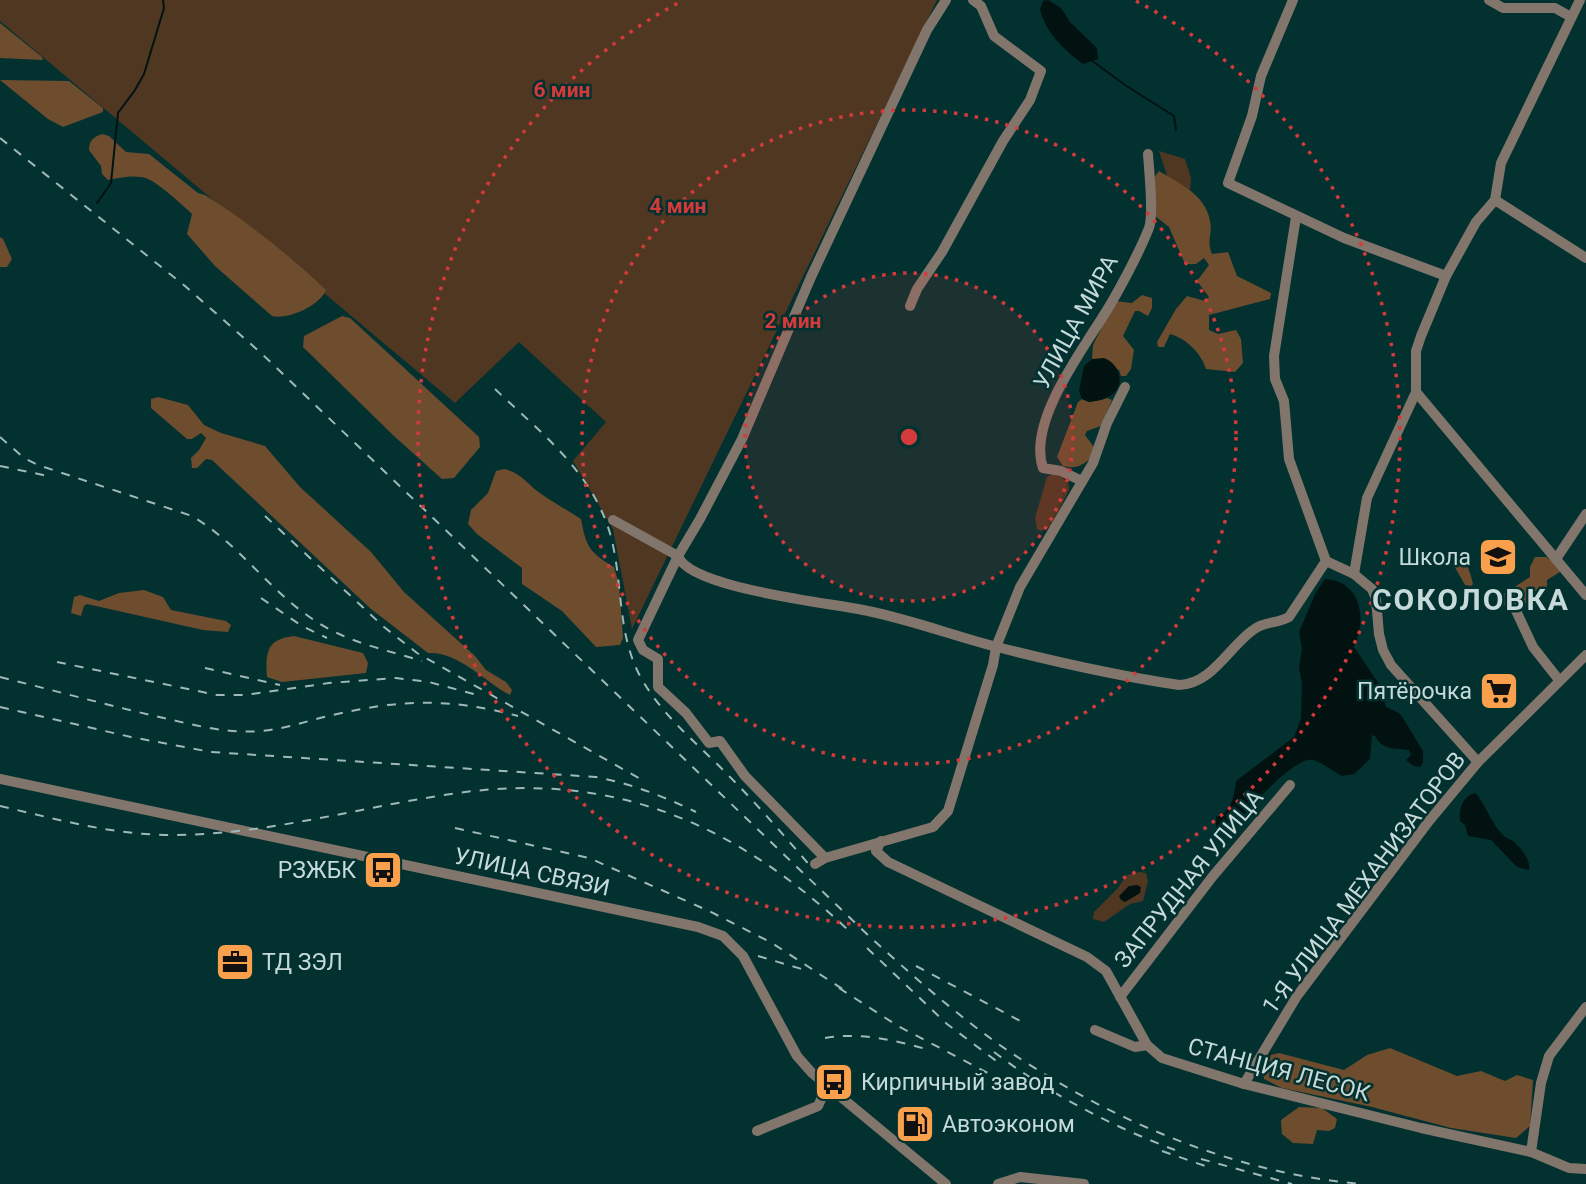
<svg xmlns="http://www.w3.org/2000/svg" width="1586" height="1184" font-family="Roboto,sans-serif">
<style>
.green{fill:#503722}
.forest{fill:#6e4c2e}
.water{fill:#021211}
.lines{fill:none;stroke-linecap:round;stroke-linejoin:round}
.stream{stroke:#021211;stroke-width:2}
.minor{stroke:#82766c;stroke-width:10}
.rail{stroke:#9fb9b8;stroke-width:2;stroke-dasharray:9 9;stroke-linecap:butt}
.ring{fill:none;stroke:#d43a3a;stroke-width:3.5;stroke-dasharray:3.5 7}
.labels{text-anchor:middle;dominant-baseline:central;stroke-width:5;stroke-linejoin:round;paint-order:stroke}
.street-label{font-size:23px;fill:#c5dad9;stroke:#033130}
.poi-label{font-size:23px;fill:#c5dad9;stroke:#033130;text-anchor:end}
.district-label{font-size:30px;font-weight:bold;letter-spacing:2px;fill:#c5dad9;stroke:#033130}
.centre{fill:#d43a3a;stroke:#033130;stroke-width:3.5}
.ring-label{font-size:21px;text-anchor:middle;font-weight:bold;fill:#d43a3a;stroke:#033130;stroke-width:5;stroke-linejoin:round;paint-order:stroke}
</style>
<rect width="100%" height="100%" fill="#033130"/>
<g class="green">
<polygon points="0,0 937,0 632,629 613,529 573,461 606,422 519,342 455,403 0,21"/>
<polygon points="1159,151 1185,159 1191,178 1190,190 1167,176"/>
<polygon points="1052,474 1062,477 1069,485 1069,490 1051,526 1041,531 1037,529 1035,518 1047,477"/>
<polygon points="1139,872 1146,873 1148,881 1143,901 1130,904 1104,922 1093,919 1094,912 1117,889 1127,875"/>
</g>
<g class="forest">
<polygon points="0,23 42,57 43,60 0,58"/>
<polygon points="0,80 69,81 103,108 103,112 63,127 48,119"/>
<path d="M102 134 109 136 126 152 149 154 198 193 205 195C249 223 288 254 326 290 319 306 288 320 272 316L215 266 187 234 192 214C184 206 158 183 148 179 136 174 120 178 108 180L102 174 101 166 89 150C89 141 93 137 102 134Z"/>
<path d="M1159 171C1179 183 1206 195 1210 221 1213 234 1206 240 1212 254L1228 252 1237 276 1271 293 1270 299 1209 315V330L1218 334 1236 330 1241 339 1243 363 1235 372 1206 369C1201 353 1187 339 1170 334L1164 347H1158L1157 342 1176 309 1187 296 1205 301 1209 297 1197 281 1209 265 1204 258 1196 264H1185L1169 227 1155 216 1153 179Z"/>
<polygon points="0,237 3,239 12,259 7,267 0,267"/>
<polygon points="1142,295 1152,298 1152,308 1148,316 1139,311 1135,311 1123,336 1134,350 1131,369 1126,376 1121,376 1119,370 1092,359 1093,345 1115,301 1132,303"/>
<polygon points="342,316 350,318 479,437 480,447 454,478 442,479 395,437 303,347 304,336"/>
<path d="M158 397 188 405 204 425 221 433 265 446 300 487 371 552 404 592 475 656 486 670 506 682 512 690 510 695C485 682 458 651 428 653L371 609 212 460 206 459 197 468H192L191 458 199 450 206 438 201 433 192 439H187L151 408V399Z"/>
<path d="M1107 398 1112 400 1101 426 1087 431 1085 435 1094 447 1092 457C1082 466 1076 469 1063 466L1057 457 1078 402 1082 399 1089 402Z"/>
<path d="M504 469C519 472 526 482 537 491 551 501 567 510 581 519 586 547 590 553 614 567L619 584 623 638 620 645 596 647 562 611 522 584V568L477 534 468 524 471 510 488 493 496 471Z"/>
<path d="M1453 550C1465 556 1470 571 1473 584L1471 586 1465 585 1449 557Z"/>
<polygon points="1535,557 1546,557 1559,566 1560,572 1547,580 1547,588 1537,598 1516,608 1504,605 1502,595 1530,577 1530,567"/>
<polygon points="144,590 163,597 171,610 226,621 231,625 228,632 203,630 87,604 84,606 81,616 71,613 74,597 80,595 99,601 119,593"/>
<path d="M294 636 363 653 368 663 366 673 282 682 267 677C265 652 267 639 294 636Z"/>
<polygon points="1390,1048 1457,1076 1481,1071 1505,1081 1517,1075 1533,1080 1530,1126 1516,1138 1451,1128 1372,1107 1282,1088 1264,1079 1263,1072 1271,1055 1279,1053 1344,1070 1367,1055"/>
<polygon points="1299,1107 1322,1108 1337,1119 1335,1128 1329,1131 1317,1130 1313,1144 1293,1143 1282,1134 1281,1120"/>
</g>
<g class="water">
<path d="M1048 0 1061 8 1070 22 1097 48 1098 59 1083 64C1064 50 1045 32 1040 9L1043 1Z"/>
<path d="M1104 358C1122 365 1127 389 1106 398 1101 401 1094 401 1089 402L1082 399 1079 391 1084 366 1092 359Z"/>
<path d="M1325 579C1362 581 1367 620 1354 647L1379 684 1386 707 1399 713 1403 718 1423 751V763L1420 767 1414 766 1406 760 1411 755 1409 750C1395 748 1383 751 1375 736L1372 735 1370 759 1354 774 1342 776C1334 772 1322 762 1313 760 1292 756 1241 818 1227 835L1216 827V817C1232 812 1234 796 1236 781L1294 737 1301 719 1302 684 1299 667 1302 649 1299 632 1316 592Z"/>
<path d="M1475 793C1483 799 1492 825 1503 835 1506 838 1510 839 1513 841 1521 848 1531 860 1529 870L1517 867 1491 840 1468 836 1465 825 1460 821C1459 808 1462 797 1475 793Z"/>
<polygon points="1137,885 1141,887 1140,893 1125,902 1121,900 1119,896 1129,886"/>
</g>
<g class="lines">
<g class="stream">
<polyline points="1091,60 1125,85 1174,116 1176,130"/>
<polyline points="97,203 111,183 118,113 135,90 144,74 164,8 163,0"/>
</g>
<g class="minor">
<polyline points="1293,0 1261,76 1252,116 1228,183 1344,238 1446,276"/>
<polyline points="1489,0 1503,8 1555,8 1571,17"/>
<polyline points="1495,200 1586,258"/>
<polyline points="1296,217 1274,356 1275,379 1284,401 1289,459 1326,561 1354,574"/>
<polyline points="910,306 917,289 942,252 1003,141 1030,100 1041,71 994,36 981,6 973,0"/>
<polyline points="1416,392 1586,595"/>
<path d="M1082 481 1061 471 1043 468C1026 419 1090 341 1113 300 1126 277 1139 253 1149 228 1154 215 1149 170 1148 154"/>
<path d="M613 520 678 556C690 589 833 603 868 611 912 620 954 636 997 647 1056 662 1118 676 1179 685 1212 684 1228 648 1253 630 1264 621 1277 624 1289 617L1326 561"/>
<polyline points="1556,559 1586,514"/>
<polyline points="1511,600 1533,647 1559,680"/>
<polyline points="1478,762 1391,665 1383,650 1379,634 1376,599 1372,589 1354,574 1367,498 1416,392 1416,351 1421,336 1446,276 1476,222 1495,200 1501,163 1580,0"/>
<polyline points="0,779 698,927 723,936 743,956 797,1056 812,1073 946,1184"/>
<polyline points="881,841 876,851 888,862 1087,957 1106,971 1147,1045 1162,1058 1244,1084 1421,1128 1531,1152 1569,1168 1586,1169"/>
<polyline points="825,858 745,776 720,741 709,743 686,713 658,687 658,659 643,650 638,640 678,556 700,519 742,439 811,277 927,30 946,0"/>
<polyline points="815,864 825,858 933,827 948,811 993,665 996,647 1020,587 1093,463 1107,423 1125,387"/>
<polyline points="1120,997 1213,876 1290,785"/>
<polyline points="1095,1030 1135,1047 1147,1045"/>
<polyline points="1244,1084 1297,996 1429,821 1478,762 1586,655"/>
<polyline points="757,1131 818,1106 823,1095 822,1080"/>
<polyline points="1531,1152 1541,1083 1549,1056 1586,1007"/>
<polyline points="998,1184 1020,1177 1084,1184"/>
</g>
<g class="rail">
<path d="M0 138 185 286 261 353 871 938C914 977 959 1017 1007 1050 1112 1121 1236 1174 1363 1184"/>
<path d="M495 389C540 432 594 473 611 537 623 583 617 633 640 676 662 716 697 743 728 775 758 805 785 837 813 869"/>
<path d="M0 437 24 458 38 465 192 516C239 544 267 588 311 618 345 642 383 649 422 661"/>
<polyline points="0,466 48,476"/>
<polyline points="265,516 384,627 417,653 644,781"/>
<polyline points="261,598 302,626 327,638"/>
<polyline points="57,662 217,695 245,695 329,683 396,678 429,682 481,696"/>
<polyline points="205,668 280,685"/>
<path d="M0 677C52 690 103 704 155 716 190 724 225 734 261 731 286 729 309 720 333 715 401 699 450 698 518 716"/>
<path d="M0 707 131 737 211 752 596 777C632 784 663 796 696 812"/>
<path d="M0 806C56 819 113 835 171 835 269 835 363 806 458 793 614 771 735 824 847 929"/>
<polyline points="455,828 589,858 709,911 772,943 847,992"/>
<polyline points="867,948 947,1024 999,1063"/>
<polyline points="758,956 805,970"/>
<polyline points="916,966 1026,1024"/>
<polyline points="839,988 898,1026 1005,1082"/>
<path d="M825 1038C860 1032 895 1040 929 1050"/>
<path d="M994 1052C1048 1093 1111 1126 1175 1150"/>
<polyline points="1162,1151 1208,1167"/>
<polyline points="1201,1159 1292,1184"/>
</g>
</g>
<circle cx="909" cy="437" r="164" fill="#d43a3a" fill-opacity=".12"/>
<g class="ring">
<circle cx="909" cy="437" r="164"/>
<circle cx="909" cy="437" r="327"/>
<path d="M1136 1A491 491 0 1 1 682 1"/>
</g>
<defs>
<g id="school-square" transform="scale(2.0125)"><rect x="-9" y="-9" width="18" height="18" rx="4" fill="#f8a04b" stroke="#033130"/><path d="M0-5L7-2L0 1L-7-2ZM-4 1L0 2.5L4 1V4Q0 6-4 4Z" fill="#111"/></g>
<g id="supermarket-square" transform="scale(2.0125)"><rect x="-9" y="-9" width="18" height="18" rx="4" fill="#f8a04b" stroke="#033130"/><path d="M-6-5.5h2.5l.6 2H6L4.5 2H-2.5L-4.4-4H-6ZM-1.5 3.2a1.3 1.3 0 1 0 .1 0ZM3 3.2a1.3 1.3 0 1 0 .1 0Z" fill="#111"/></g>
<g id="bus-square" transform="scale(2.0125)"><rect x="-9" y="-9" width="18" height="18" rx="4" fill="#f8a04b" stroke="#033130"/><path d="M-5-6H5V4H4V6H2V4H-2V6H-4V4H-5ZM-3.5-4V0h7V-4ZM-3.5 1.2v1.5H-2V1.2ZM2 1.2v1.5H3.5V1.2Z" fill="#111"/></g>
<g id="office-square" transform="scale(2.0125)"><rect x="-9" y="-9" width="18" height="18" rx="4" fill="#f8a04b" stroke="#033130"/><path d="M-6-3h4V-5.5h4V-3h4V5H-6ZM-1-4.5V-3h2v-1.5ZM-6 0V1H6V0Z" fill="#111"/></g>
<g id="fuel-square" transform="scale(2.0125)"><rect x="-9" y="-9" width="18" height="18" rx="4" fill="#f8a04b" stroke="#033130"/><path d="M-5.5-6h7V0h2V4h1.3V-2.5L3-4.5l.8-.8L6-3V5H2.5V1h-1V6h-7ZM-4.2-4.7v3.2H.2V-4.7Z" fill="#111"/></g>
</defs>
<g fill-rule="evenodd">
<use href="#school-square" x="1498" y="557"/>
<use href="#supermarket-square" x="1499" y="691"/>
<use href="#bus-square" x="383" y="870"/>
<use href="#office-square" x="235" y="962"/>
<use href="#bus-square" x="834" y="1082"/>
<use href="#fuel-square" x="915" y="1124"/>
</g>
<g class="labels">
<g class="street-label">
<text transform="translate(1076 322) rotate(-61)">УЛИЦА МИРА</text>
<text transform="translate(532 872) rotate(12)">УЛИЦА СВЯЗИ</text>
<text transform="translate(1189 879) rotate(-51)">ЗАПРУДНАЯ УЛИЦА</text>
<text transform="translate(1364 883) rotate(-53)">1-Я УЛИЦА МЕХАНИЗАТОРОВ</text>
<text transform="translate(1279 1070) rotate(15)">СТАНЦИЯ ЛЕСОК</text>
</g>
<g class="poi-label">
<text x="1471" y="557">Школа</text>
<text x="1472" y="691">Пятёрочка</text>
<text x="356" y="870">РЗЖБК</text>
<text x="262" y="962" text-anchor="start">ТД ЗЭЛ</text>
<text x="861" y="1082" text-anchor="start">Кирпичный завод</text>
<text x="942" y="1124" text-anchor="start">Автоэконом</text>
</g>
<g class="district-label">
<text x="1471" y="599">СОКОЛОВКА</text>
</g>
</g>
<circle cx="909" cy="437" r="10" class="centre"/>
<g class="ring-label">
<text x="562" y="97">6 мин</text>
<text x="678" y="213">4 мин</text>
<text x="793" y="328">2 мин</text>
</g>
</svg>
